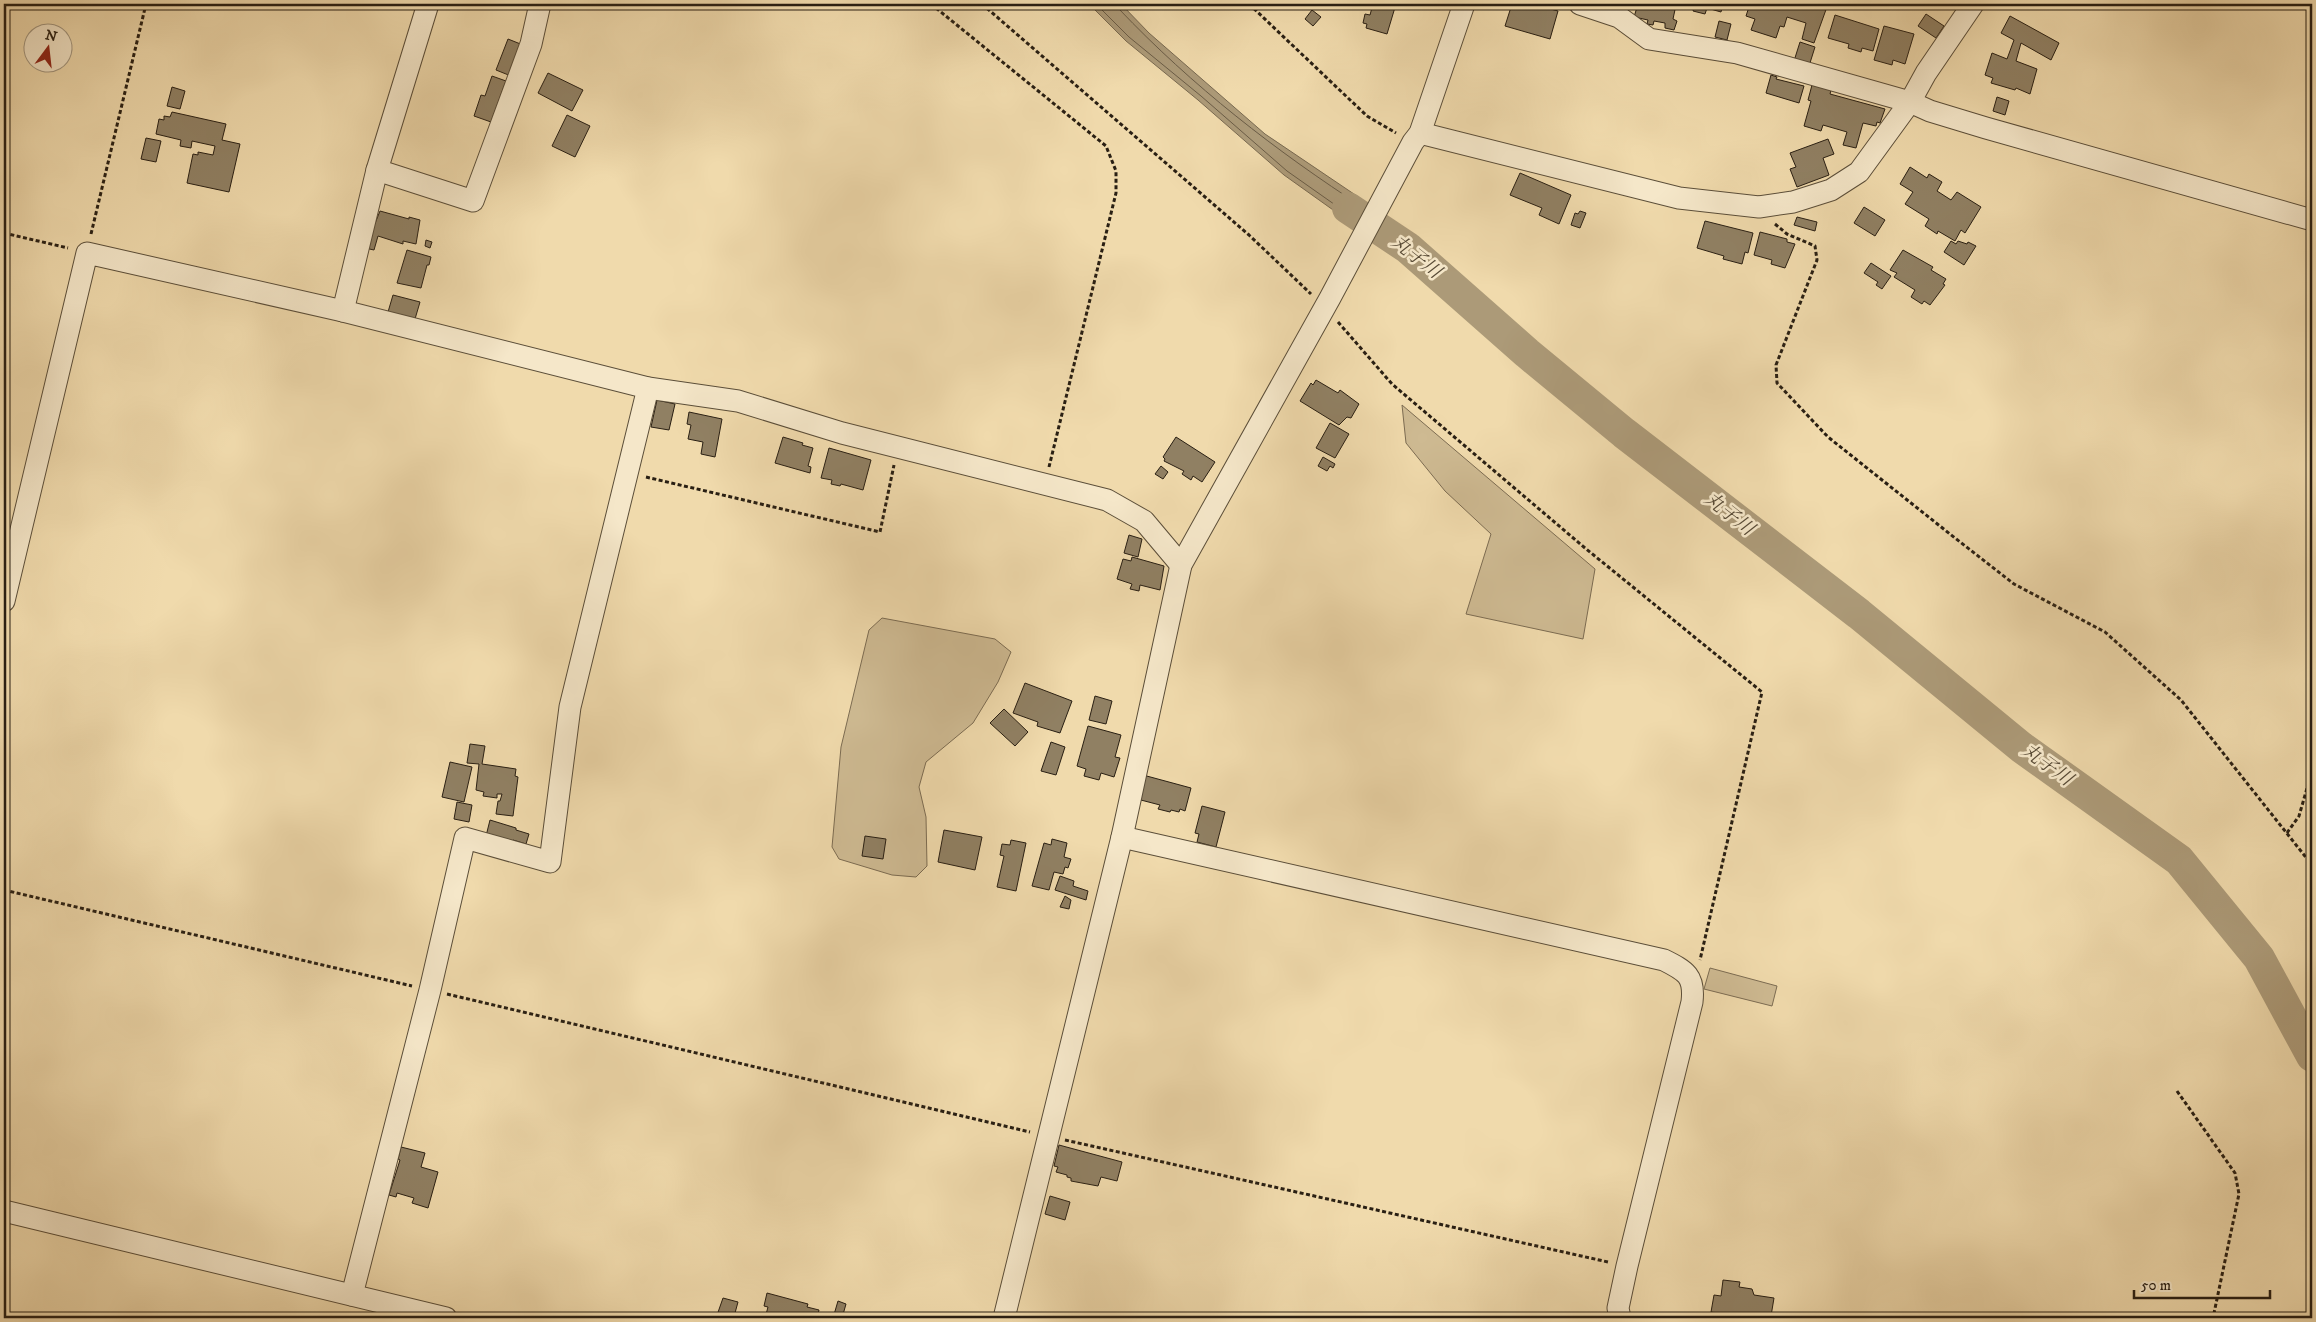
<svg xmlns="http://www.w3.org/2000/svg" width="2316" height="1322" font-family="'IM FELL DW Pica','Noto Serif JP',serif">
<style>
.green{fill:#ceba92;stroke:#7c6c52}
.water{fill:#ac9a78;stroke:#786950}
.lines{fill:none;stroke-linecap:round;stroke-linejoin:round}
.shore{stroke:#6a5c46;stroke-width:1}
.river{stroke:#ac9a78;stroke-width:32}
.building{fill:#908063;stroke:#291f13}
.minor-casing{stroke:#5b4e39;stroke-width:23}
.path{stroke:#291f13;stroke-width:3;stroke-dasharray:4 2.5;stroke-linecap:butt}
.minor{stroke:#f5e7c9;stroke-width:21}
.labels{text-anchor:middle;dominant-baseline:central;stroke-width:5;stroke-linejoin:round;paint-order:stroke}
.water-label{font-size:19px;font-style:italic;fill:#574a36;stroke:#f5e7c9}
</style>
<rect width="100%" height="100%" fill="#f0daac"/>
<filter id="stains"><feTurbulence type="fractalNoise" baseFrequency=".004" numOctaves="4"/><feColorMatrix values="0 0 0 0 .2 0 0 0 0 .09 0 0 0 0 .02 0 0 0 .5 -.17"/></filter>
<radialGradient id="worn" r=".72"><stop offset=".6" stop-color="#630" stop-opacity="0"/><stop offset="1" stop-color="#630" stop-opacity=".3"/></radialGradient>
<g class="green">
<polygon points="1402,405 1595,569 1583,639 1466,614 1491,534 1445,491 1406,443"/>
<polygon points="882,618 995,639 1011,652 998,682 973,723 926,762 919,787 926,817 927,866 916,877 892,875 839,859 832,847 841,747 869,630"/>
<polygon points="1710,968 1777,986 1772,1006 1704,989"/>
</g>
<polygon class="water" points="1089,4 1121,4 1149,33 1265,134 1391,219 1378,242 1284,175 1198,100 1126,41"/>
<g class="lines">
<g class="shore">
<polyline points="1096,4 1129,37 1201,96 1287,171 1358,221"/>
<path d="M1118 4 1119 9C1192 86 1276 151 1364 208"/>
</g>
<polyline class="river" points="1348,208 1408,248 1527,353 1624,433 1859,614 2021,747 2179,860 2259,958 2312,1056"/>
</g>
<g class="building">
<polygon points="1373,4 1396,4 1387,34 1366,28 1367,24 1363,23 1365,14 1370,15"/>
<polygon points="1512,4 1532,4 1558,11 1550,39 1505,26"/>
<polygon points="1638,4 1676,5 1673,19 1677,21 1674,30 1665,28 1665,23 1654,21 1653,25 1647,24 1648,20 1634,17"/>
<polygon points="1690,4 1723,4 1721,12 1707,8 1705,14 1693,11 1695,5"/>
<polygon points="1750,4 1755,6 1755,4 1828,4 1814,43 1802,39 1806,23 1787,17 1784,27 1780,26 1776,38 1751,30 1755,19 1746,16"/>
<polygon points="1312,10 1321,17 1313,26 1305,19"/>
<polygon points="1926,14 1944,26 1936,38 1918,26"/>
<polygon points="1835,15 1879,29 1873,51 1862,48 1861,52 1848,48 1849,44 1828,38"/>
<polygon points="2010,16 2059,43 2051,60 2021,43 2016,61 2037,69 2030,94 2016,88 2015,90 1991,83 1993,78 1985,75 1992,53 2007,59 2014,40 2001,33"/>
<polygon points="1719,21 1731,24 1727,40 1715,37"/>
<polygon points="1884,26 1914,34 1905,64 1893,60 1892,65 1874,60"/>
<polygon points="508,39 523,45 511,76 496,70"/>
<polygon points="1800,42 1815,47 1809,66 1794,61"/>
<polygon points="548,73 583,90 572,111 538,93"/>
<polygon points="1771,75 1777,77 1776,79 1804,86 1799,103 1766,93"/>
<polygon points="492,76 506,81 491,122 474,116 481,95 485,96"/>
<polygon points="1812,85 1831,90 1830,94 1885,109 1880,123 1877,122 1876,126 1863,123 1856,148 1843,145 1847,132 1823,125 1821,131 1804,126 1811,101 1808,100"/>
<polygon points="172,87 185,91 180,109 167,106"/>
<polygon points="1997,97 2009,101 2005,115 1993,111"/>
<polygon points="172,112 226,124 222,140 240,144 229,192 187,183 193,154 198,155 198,152 213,155 215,146 192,141 191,148 180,146 181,140 156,134 159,119 164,120 164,116 170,117"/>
<polygon points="567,115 590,126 575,157 552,146"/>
<polygon points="146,138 161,141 156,162 141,159"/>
<polygon points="1828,139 1834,154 1823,158 1829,175 1797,187 1790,169 1796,167 1790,153"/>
<polygon points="1910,167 1927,178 1929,174 1942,182 1937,191 1951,200 1957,192 1981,207 1965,233 1961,230 1955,241 1938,231 1937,234 1925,226 1929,219 1905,204 1913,192 1900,184"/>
<polygon points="1520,173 1571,195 1559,224 1539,215 1542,208 1510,195"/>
<polygon points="1864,207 1885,220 1875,236 1854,223"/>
<polygon points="380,211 409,219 409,217 420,220 416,244 403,241 403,244 378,236 374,250 365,248"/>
<polygon points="1580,211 1586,213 1580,228 1571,225 1575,213 1578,214"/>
<polygon points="1797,217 1817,222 1815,231 1794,225"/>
<polygon points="1705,221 1753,233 1748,253 1745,252 1742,264 1723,259 1724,256 1697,248"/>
<polygon points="1760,232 1787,239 1787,242 1795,244 1785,268 1771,264 1772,260 1754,255"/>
<polygon points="426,240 432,242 430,248 425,246"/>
<polygon points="1951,241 1956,244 1958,241 1967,244 1968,242 1976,246 1964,265 1944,252"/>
<polygon points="407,250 431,257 429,265 427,265 421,288 397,283"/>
<polygon points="1903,250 1933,267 1931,270 1946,279 1943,284 1945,285 1930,305 1924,301 1922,304 1911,297 1915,290 1894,277 1897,273 1890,270"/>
<polygon points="1871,263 1891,276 1882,289 1876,285 1878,282 1864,273"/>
<polygon points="393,295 420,302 415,319 388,312"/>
<polygon points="1316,380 1338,393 1340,390 1359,404 1351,418 1347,417 1339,425 1300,401 1311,383 1313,385"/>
<polygon points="657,400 675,404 669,430 651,427"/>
<polygon points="689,412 722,419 715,457 701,454 703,442 688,439 691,425 687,424"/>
<polygon points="1330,423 1349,434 1335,458 1316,448"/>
<polygon points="783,437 803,443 802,445 813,448 808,466 811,467 810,473 775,463"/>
<polygon points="1176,437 1215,462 1202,482 1193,476 1191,480 1182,474 1184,471 1164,461 1165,459 1163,457"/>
<polygon points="829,448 871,460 863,490 841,484 840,486 831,484 832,480 821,478"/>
<polygon points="1323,457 1335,464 1333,468 1330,466 1327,471 1318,466"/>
<polygon points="1161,466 1168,472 1163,479 1155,474"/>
<polygon points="1129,535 1142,539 1138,557 1124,553"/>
<polygon points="1132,557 1164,566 1160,590 1140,585 1139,591 1130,589 1132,584 1117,579 1123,559 1131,561"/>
<polygon points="1025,683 1072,701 1060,733 1037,726 1038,722 1013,713"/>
<polygon points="1095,696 1112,701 1106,724 1089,720"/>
<polygon points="1004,709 1028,732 1015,746 990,723"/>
<polygon points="1088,726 1121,735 1115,757 1120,758 1114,777 1101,773 1099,780 1084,776 1086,769 1077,766"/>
<polygon points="1051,742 1065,747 1056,775 1041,771"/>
<polygon points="470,744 485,746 482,764 516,769 515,776 518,777 513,816 496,814 498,801 500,801 502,794 497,794 497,798 483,796 484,792 476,790 479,764 467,763"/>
<polygon points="450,762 472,767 464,802 442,797"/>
<polygon points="1143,775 1191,788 1185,811 1180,809 1179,812 1171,810 1170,812 1158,809 1160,805 1137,799"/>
<polygon points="457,802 472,805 469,822 454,819"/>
<polygon points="1202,806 1225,812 1216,847 1197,842 1199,834 1195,833"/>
<polygon points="490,820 516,828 516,830 529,834 526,844 513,840 512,843 486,836"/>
<polygon points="944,830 982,837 975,870 938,862"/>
<polygon points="865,836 886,839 883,859 862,856"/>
<polygon points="1052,839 1067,843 1064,857 1071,859 1068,868 1065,867 1063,874 1054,872 1049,890 1032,886 1044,843 1051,845"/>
<polygon points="1011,840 1026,843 1016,891 997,887 1004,856 1000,855 1002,844 1010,845"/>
<polygon points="1060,876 1074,881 1073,886 1088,891 1086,900 1055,890"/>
<polygon points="1065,896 1071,900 1069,909 1060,907"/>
<polygon points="1059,1145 1122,1162 1117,1181 1101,1177 1098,1186 1071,1181 1071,1178 1067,1177 1067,1175 1056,1172 1058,1167 1054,1166"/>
<polygon points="401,1147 425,1153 421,1167 438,1172 428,1208 412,1203 414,1198 397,1193 396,1197 389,1195 400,1160 398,1159"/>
<polygon points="1050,1196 1070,1202 1065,1220 1045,1214"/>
<polygon points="1723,1280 1740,1282 1739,1287 1752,1289 1754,1295 1774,1298 1771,1316 1750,1313 1749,1318 1732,1318 1733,1316 1711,1312 1714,1295 1721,1296"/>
<polygon points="767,1293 808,1304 807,1307 819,1310 817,1318 765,1318 768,1307 764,1306"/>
<polygon points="723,1298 738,1302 735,1313 739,1315 738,1318 716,1318"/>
<polygon points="838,1301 846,1304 842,1318 833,1318"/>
</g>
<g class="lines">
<g class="minor-casing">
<g id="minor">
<polyline points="1580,4 1619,17 1649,39 1737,53 1910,102 1930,111 1986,128 2312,220"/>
<polyline points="1420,133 1679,198 1759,207 1793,202 1831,190 1859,172 1910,102 1926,73 1973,4"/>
<polyline points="377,170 473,201 531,44 540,4"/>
<polyline points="343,311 377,170 428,4"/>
<polyline points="4,601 87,253 343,311 648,388 738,401 842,433 1107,500 1144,521 1181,565"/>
<path d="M1122 837 1664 960C1686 971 1695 976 1692 1002L1627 1266 1618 1308 1620 1318"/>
<polyline points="4,1211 446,1318"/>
<polyline points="352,1295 430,990 465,838 550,862 570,707 648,388"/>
<polyline points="1004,1318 1122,837 1181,565 1330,298 1413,142 1420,133 1464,4"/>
</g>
</g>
<g class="path">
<polyline points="931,4 1106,146 1116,171 1116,193 1049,467"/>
<polyline points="982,4 1249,235 1311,294"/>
<polyline points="1249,4 1367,116 1396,133"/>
<polyline points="1775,224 1787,234 1815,246 1817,260 1776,365 1777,383 1828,437 1955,538 2014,584 2105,632 2181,700 2312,865"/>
<polyline points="4,233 68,248"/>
<polyline points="91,234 146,4"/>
<polyline points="1338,322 1392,384 1585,548 1762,692 1700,960"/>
<polyline points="646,477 880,532 894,465"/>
<polyline points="2287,833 2299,816 2312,771"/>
<polyline points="4,890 412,986"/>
<polyline points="447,994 1030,1132"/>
<polyline points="2177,1091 2235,1173 2239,1194 2213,1318"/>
<polyline points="1065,1140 1608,1262"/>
</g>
<use href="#minor" class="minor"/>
</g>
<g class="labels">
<g class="water-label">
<text transform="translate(1416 257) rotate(38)">丸子川</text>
<text transform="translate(1729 514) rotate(38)">丸子川</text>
<text transform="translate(2047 765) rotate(36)">丸子川</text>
</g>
</g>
<rect width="2316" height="1322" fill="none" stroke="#f0daac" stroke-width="20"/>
<rect x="5" y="5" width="2306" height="1312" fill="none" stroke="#291f13" stroke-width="2.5"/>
<rect x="10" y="10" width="2296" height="1302" fill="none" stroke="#291f13"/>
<g transform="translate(48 48) rotate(15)"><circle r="24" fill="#f5e7c9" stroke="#a39780"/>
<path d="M0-4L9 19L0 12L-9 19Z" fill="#8f2418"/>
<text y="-8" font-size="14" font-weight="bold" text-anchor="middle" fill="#291f13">N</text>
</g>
<path d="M2134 1290v8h136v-8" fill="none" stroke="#291f13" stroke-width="2.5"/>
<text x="2141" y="1290" font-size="15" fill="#291f13" stroke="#f5e7c9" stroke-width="4" paint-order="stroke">50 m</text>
<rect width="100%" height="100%" filter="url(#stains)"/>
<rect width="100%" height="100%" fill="url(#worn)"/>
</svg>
